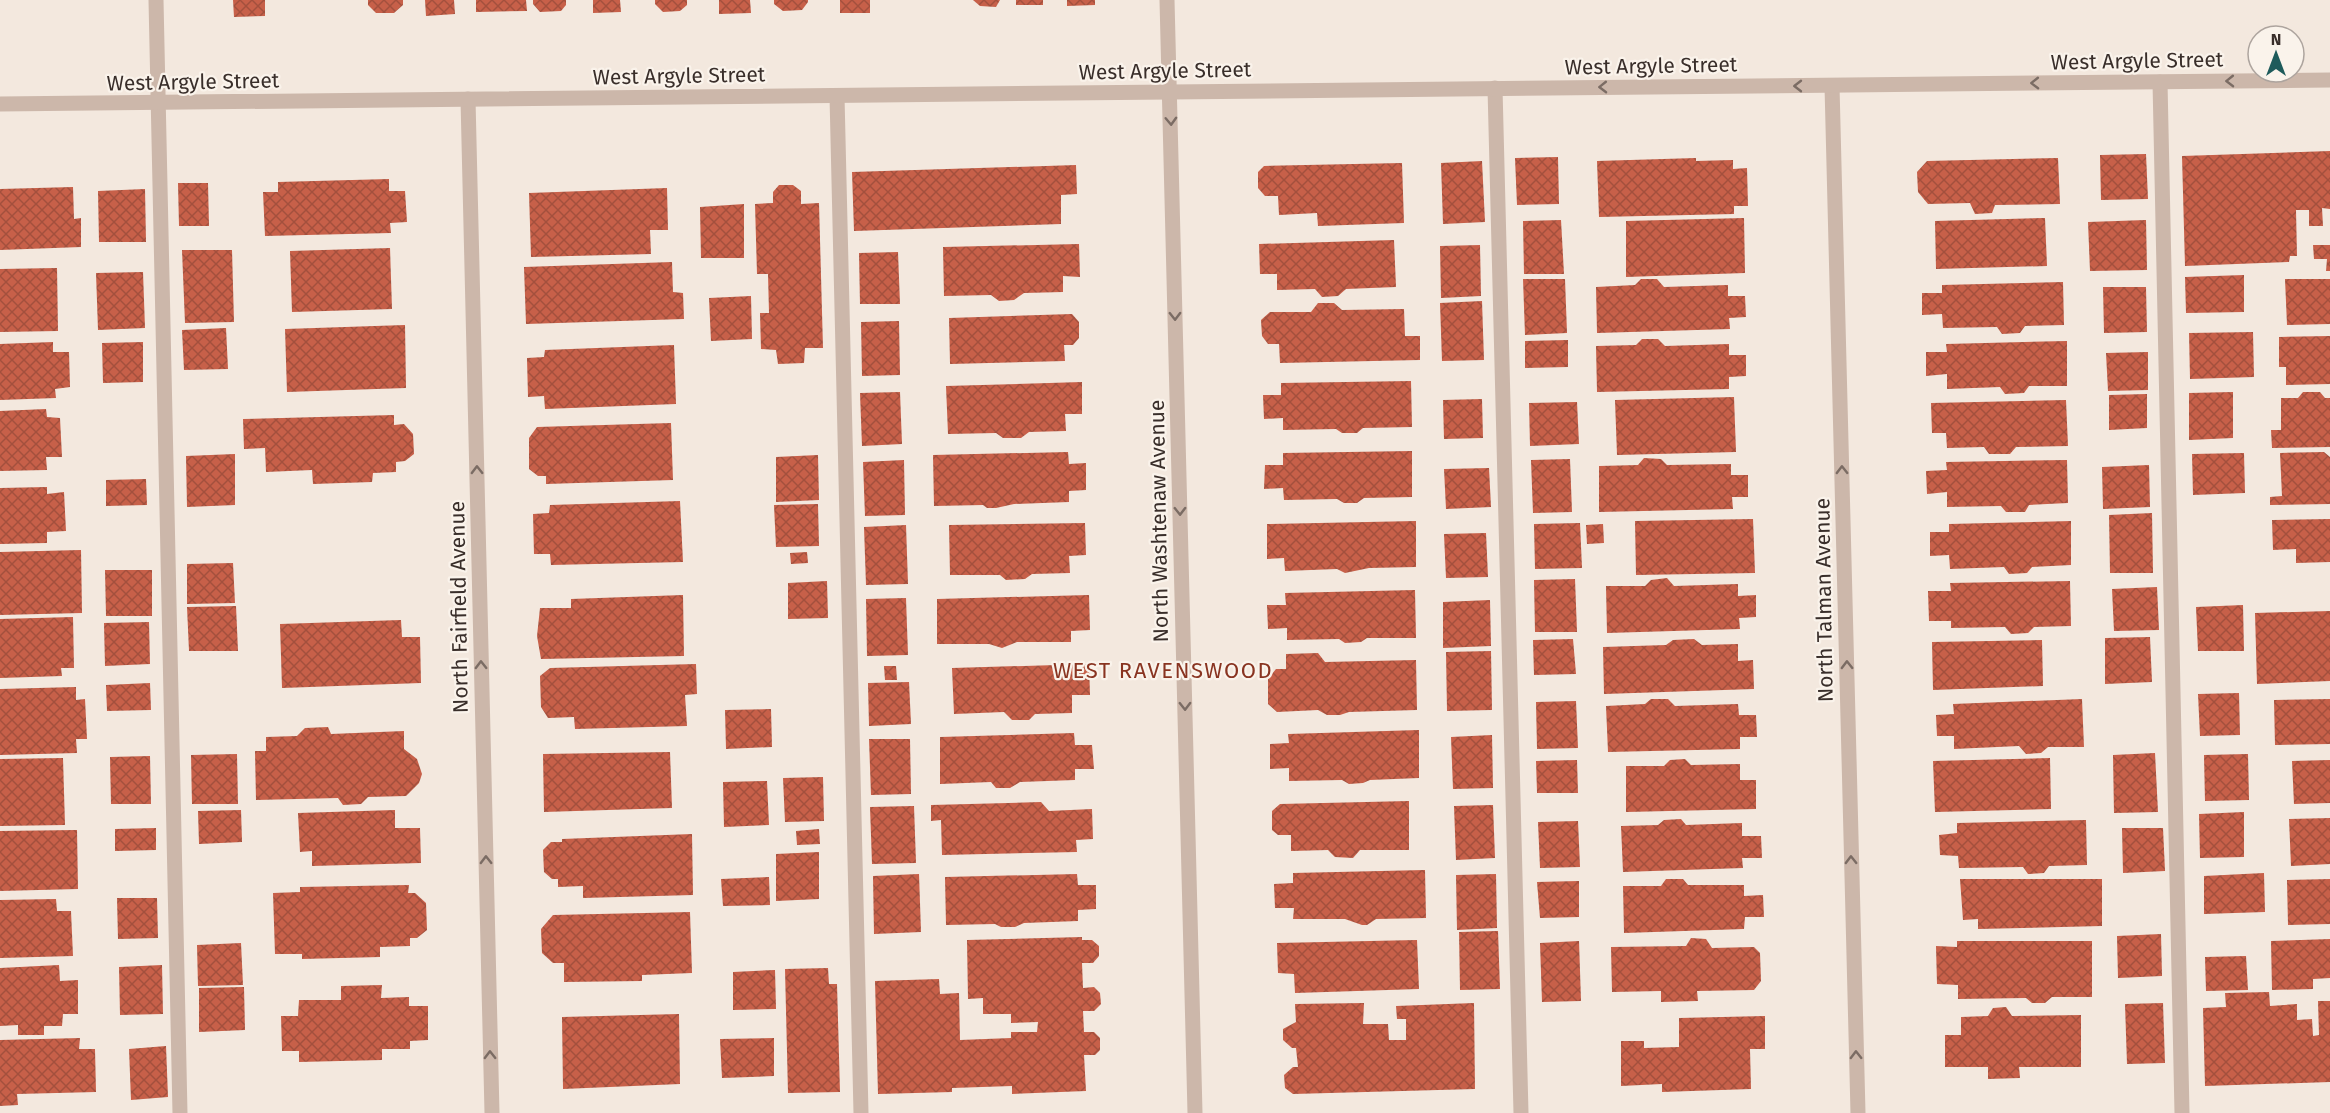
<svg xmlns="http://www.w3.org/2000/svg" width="2330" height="1113" font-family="'Fira Sans',sans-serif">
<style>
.building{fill:url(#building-cross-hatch)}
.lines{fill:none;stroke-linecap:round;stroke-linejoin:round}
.service{stroke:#ccb7aa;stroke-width:15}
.minor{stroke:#ccb7aa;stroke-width:15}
.oneway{stroke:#7b6c64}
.labels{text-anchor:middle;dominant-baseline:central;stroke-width:4.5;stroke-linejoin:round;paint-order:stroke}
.street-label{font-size:21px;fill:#392e2a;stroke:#faf3eb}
.neighbourhood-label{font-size:22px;letter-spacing:1.5px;fill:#893421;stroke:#faf3eb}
</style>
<defs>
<pattern id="building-cross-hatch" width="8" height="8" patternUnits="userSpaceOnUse" patternTransform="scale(1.5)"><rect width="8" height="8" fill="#c76049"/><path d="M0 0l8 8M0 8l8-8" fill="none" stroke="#a3503d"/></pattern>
</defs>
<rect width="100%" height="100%" fill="#f3e8de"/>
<g class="building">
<polygon points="233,0 265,0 265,16 234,17"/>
<polygon points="368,0 403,0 403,5 394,13 376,13 368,5"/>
<polygon points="425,0 454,0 455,14 426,16"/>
<polygon points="476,0 526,0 527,11 476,12"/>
<polygon points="533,0 566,0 566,5 561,11 540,12 533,4"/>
<polygon points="593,0 620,0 621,12 593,13"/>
<polygon points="655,0 687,0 687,5 680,11 663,12 655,4"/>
<polygon points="719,0 750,0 751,13 719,14"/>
<polygon points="774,0 808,0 808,2 802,10 783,11 774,4"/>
<rect x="840" y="0" width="30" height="13"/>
<polygon points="973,0 1000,0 996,7 980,6"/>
<rect x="1016" y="0" width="27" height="5"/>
<polygon points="1067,0 1095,0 1095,5 1067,6"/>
<polygon points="2330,151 2330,209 2322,208 2323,226 2309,226 2309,210 2296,210 2297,256 2290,256 2289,262 2185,266 2182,156"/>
<polygon points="2146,154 2148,199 2101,200 2100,155"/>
<polygon points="1558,157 1559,204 1517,205 1515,158"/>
<polygon points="1696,158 1696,161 1733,160 1733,169 1747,168 1748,206 1734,206 1734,214 1599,217 1597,161"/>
<polygon points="2058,158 2060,204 1995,205 1992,213 1975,214 1970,203 1928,204 1918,192 1917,172 1927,161"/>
<polygon points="1482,161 1485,222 1443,224 1441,163"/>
<polygon points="1402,163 1404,223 1318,226 1317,213 1279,215 1278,196 1265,196 1258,188 1258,172 1264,166"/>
<polygon points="1076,165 1077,194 1061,195 1061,224 854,231 852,172"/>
<polygon points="389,179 389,191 405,191 407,222 390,223 391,233 265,236 263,192 278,192 278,182"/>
<polygon points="178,183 208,183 209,226 179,226"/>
<polygon points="779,185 793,185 801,191 801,204 819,203 823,348 805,348 804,363 778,364 776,350 761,349 760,313 769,313 768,274 757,274 755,204 773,203 773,192"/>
<polygon points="73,187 74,219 81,218 81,247 0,250 0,189"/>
<polygon points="667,188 668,230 650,230 651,254 531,257 529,193"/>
<polygon points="145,189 146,242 99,242 98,191"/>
<polygon points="744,204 744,258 701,258 700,207"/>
<polygon points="1744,218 1745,273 1626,277 1626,221"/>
<polygon points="2045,218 2047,266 1936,269 1935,221"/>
<polygon points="1561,220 1564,274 1524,274 1523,221"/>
<polygon points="2146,220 2147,270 2090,271 2088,222"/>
<polygon points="1394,240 1396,287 1346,289 1338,296 1322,297 1315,289 1277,290 1277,274 1260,274 1259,244"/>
<polygon points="1079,244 1080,277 1063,276 1063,292 1024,293 1014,300 999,301 991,295 944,296 943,247"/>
<polygon points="1480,245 1481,296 1441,298 1440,246"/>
<polygon points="2313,245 2330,245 2330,271 2326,271 2327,259 2314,259"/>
<polygon points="390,248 392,309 292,312 290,251"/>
<polygon points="182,250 232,250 234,322 185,323"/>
<polygon points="898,252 900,304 860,304 859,253"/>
<polygon points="672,262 673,292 683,293 684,319 526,324 524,267"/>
<polygon points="57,268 58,331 0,332 0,269"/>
<polygon points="143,272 145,328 98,330 96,273"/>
<polygon points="2244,275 2244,312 2186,313 2185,277"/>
<polygon points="1523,279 1565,279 1567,333 1525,335"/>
<polygon points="1641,279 1657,279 1664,287 1728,285 1728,296 1745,296 1746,317 1729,318 1730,329 1597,333 1596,287 1635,285"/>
<polygon points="2285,279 2330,279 2330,324 2287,325"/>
<polygon points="2063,282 2064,325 2025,326 2020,333 2002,334 1997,327 1943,328 1942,314 1922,315 1922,293 1942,293 1942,285"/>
<polygon points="2103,287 2146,287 2147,332 2104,333"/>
<polygon points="751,296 752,339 711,341 709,298"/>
<polygon points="1482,301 1484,360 1442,361 1440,303"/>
<polygon points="1318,303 1334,303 1342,310 1404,309 1405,336 1420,336 1420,360 1280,363 1279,344 1268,344 1262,336 1261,320 1270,312 1311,312"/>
<polygon points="1072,314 1079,322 1079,338 1073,345 1064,345 1065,361 950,364 949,318"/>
<polygon points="899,321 900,375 862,376 861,322"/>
<polygon points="405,325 406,388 287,392 285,329"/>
<polygon points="226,328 228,369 184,370 182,330"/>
<polygon points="2253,332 2254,377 2190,379 2189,333"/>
<polygon points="2330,336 2330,384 2286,385 2286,367 2279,367 2279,337"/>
<polygon points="1642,339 1658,339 1665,346 1729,344 1729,355 1746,355 1746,376 1729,377 1729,389 1597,392 1596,346 1636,345"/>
<polygon points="1568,340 1568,367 1525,368 1525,341"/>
<polygon points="2067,341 2067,386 2029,386 2024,393 2005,394 2000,387 1947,389 1947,374 1926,376 1926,352 1947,352 1946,344"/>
<polygon points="53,342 53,352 69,352 70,387 55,389 56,398 0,400 0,344"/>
<polygon points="143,342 143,382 103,383 102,343"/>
<polygon points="674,345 676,404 545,409 544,396 528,397 527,358 544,357 545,350"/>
<polygon points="2148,352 2148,390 2108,391 2106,353"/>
<polygon points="1411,381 1412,427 1363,428 1357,433 1342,433 1336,429 1283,430 1283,418 1264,419 1263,395 1281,395 1281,383"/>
<polygon points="1082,382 1082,414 1065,414 1066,431 1029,432 1021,438 1003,438 996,433 948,434 946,386"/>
<polygon points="900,392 902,444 862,446 860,393"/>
<polygon points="2233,392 2233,438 2189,440 2189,393"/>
<polygon points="2303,392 2320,392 2325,398 2330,398 2330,447 2272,448 2271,430 2281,430 2281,398 2298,398"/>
<polygon points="2147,394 2147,428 2109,430 2109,395"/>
<polygon points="1734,397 1736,452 1617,455 1615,400"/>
<polygon points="1482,399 1483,438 1444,439 1443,400"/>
<polygon points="2066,400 2068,446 2016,447 2010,454 1989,454 1984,447 1947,448 1946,433 1932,433 1931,403"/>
<polygon points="1577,402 1579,444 1530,446 1529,403"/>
<polygon points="46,409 47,417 60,418 62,457 46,457 47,470 0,471 0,411"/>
<polygon points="394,415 394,425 404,424 413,434 414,454 405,461 396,462 396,472 373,473 372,482 313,484 312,470 266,472 265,448 244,449 243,419"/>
<polygon points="671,423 673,480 546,484 546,476 538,476 529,469 529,438 537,427"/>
<polygon points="1412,451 1412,497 1364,498 1357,503 1344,503 1337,499 1284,500 1283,488 1264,489 1265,465 1283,465 1283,453"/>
<polygon points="1068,452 1069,464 1086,463 1086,490 1069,491 1069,502 1014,504 996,508 987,508 983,505 934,506 933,455"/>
<polygon points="2324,452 2330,457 2330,504 2270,505 2270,497 2282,496 2280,453"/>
<polygon points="2244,453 2245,493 2193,495 2192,454"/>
<polygon points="235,454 235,505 187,507 186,456"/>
<polygon points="818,455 819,500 776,502 776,457"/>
<polygon points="1644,458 1661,459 1667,465 1731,464 1731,475 1748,475 1748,497 1732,497 1733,509 1599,512 1599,466 1638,465"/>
<polygon points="1570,459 1572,512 1533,513 1531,460"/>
<polygon points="904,460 905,515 865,516 863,462"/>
<polygon points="2067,460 2068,503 2029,505 2025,512 2006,512 2001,506 1947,507 1947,492 1927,494 1926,471 1947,470 1946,462"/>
<polygon points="2149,465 2150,507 2103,509 2102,467"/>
<polygon points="1489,468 1491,507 1446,509 1444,469"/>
<polygon points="146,479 147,505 106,506 106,480"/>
<polygon points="47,487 47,494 64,492 66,531 47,532 47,543 0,544 0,488"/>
<polygon points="680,501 683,562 551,565 550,554 534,554 533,514 549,513 550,505"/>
<polygon points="818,504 819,546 776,547 774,505"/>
<polygon points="2152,513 2153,573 2110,573 2109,515"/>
<polygon points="1753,519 1755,573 1636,575 1635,521"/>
<polygon points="2330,519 2330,562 2296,563 2296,549 2273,550 2272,520"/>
<polygon points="1416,521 1416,567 1369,568 1345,573 1337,569 1285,571 1284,558 1267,559 1267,524"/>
<polygon points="2071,521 2071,565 2032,567 2027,573 2009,574 2004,567 1950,569 1949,555 1930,556 1930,532 1949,532 1949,524"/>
<polygon points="1085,523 1086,555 1069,556 1070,573 1032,574 1025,579 1006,580 1000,575 950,575 949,525"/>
<polygon points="1580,523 1582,568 1535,569 1534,524"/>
<polygon points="1603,524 1604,543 1587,544 1586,525"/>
<polygon points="906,525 908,584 866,585 864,527"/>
<polygon points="1486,533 1488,577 1446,578 1444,534"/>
<polygon points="81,550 82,613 0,615 0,552"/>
<polygon points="807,552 808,563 791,564 790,553"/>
<polygon points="233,563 235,603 187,604 187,564"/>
<polygon points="105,570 152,570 152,616 106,616"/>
<polygon points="1667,578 1674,586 1738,584 1738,596 1756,595 1756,617 1739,618 1740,629 1607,633 1606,586 1645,586 1651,580"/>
<polygon points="1575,579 1577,632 1535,632 1534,580"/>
<polygon points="827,581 828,618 788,619 788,583"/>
<polygon points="2070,581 2071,626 2034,627 2028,633 2011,634 2005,627 1951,628 1951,621 1929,621 1928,591 1951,591 1950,583"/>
<polygon points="2157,587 2159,630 2114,631 2112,589"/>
<polygon points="1415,590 1416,638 1367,638 1361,642 1345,643 1339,639 1287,640 1287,628 1268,629 1267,605 1286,605 1285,593"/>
<polygon points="683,595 684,656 541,659 537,636 540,608 571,608 571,599"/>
<polygon points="1089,595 1090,630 1071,631 1071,642 1017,642 1002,648 989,644 937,644 937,599"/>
<polygon points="906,598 908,655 867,656 866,599"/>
<polygon points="1490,600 1491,646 1443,648 1443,602"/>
<polygon points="2243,605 2244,651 2198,651 2196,607"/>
<polygon points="236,606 238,651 189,651 187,607"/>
<polygon points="2330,611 2330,681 2257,684 2255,613"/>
<polygon points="73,617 74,668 61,668 62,676 0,678 0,619"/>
<polygon points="401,620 402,637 420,637 421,683 282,688 280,624"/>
<polygon points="149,622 150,664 105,666 104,623"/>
<polygon points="2150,637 2152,682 2105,684 2105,638"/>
<polygon points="1573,639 1576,674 1534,675 1533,640"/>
<polygon points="1694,639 1702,645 1738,644 1738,661 1753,660 1754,689 1604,694 1603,647 1666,645 1673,640"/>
<polygon points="2042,640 2043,686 1933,690 1932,642"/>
<polygon points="1491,651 1492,710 1447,711 1446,652"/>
<polygon points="1318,653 1325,662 1416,660 1417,710 1349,712 1340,715 1327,715 1318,710 1277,712 1268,704 1268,679 1276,669 1286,669 1286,654"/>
<polygon points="696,664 697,694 685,695 687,726 575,729 574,717 548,718 541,707 540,676 550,668"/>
<polygon points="1089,664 1090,695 1072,695 1072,713 1035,714 1029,720 1012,720 1004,712 954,714 952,668"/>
<polygon points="884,666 896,666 897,680 885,680"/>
<polygon points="909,682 911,724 869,726 868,683"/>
<polygon points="150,683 151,710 107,711 106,685"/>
<polygon points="76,687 76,700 85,699 87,739 76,739 77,753 0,755 0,689"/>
<polygon points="2239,693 2240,735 2200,736 2198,694"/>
<polygon points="1651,699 1668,699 1675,706 1738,704 1739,715 1756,715 1757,737 1740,737 1740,749 1608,752 1606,706 1645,704"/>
<polygon points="2082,699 2084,747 2048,747 2041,753 2026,754 2019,746 1954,749 1954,736 1937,736 1936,715 1954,714 1953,704"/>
<polygon points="2330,699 2330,744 2275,745 2274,700"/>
<polygon points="1576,701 1578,748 1537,749 1536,702"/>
<polygon points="771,709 772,747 726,749 725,710"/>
<polygon points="328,727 331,734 404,731 404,749 417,759 422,774 419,783 406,796 368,797 361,804 343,805 338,798 256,800 255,751 266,751 266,737 297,736 305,728"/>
<polygon points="1419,730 1419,778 1370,780 1363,783 1349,784 1342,780 1289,781 1289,768 1270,769 1270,744 1289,743 1288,734"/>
<polygon points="1074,733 1075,745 1092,745 1094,769 1075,769 1075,780 1020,782 1010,788 996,788 991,782 940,784 940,737"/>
<polygon points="1492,735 1493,788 1453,789 1451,737"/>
<polygon points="869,739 910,739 911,794 871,795"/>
<polygon points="670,752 672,808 544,812 543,754"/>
<polygon points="2155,753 2158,812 2114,813 2113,755"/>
<polygon points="237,754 238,804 192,804 191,755"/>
<polygon points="2248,754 2249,800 2205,801 2204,755"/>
<polygon points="150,756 151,804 111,804 110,757"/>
<polygon points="63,758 65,825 0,826 0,759"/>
<polygon points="2050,758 2051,809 1935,812 1933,761"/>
<polygon points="1685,759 1691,765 1740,764 1740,780 1756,780 1756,809 1626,812 1626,766 1664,766 1670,760"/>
<polygon points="1577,760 1578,793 1537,793 1536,761"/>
<polygon points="2330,760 2330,803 2294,804 2292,761"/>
<polygon points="823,777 824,821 785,822 783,778"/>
<polygon points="767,781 769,825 724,827 723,782"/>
<polygon points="1409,801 1409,850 1360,850 1353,858 1335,857 1328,850 1291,851 1291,835 1278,835 1272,830 1272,811 1280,804"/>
<polygon points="1041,802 1049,811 1092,809 1093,839 1076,840 1077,852 942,855 941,820 931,821 931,805"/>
<polygon points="1493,805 1495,858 1456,860 1454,806"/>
<polygon points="914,806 916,863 872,864 870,807"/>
<polygon points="241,810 242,842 199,844 198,811"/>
<polygon points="395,810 395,828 420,828 421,863 312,866 312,851 300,852 298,813"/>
<polygon points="2244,812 2244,857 2200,858 2199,814"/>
<polygon points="2330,818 2330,864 2291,866 2289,819"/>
<polygon points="1681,819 1686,825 1742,823 1742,836 1761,836 1762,858 1742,858 1743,868 1623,872 1621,826 1658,825 1664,820"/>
<polygon points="2086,820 2087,865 2049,866 2044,873 2028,874 2023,867 1959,868 1958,856 1940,855 1939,835 1957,833 1957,823"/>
<polygon points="1578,821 1580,867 1540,868 1538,822"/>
<polygon points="156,828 156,850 115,851 115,829"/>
<polygon points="2122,828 2163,828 2165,871 2123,873"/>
<polygon points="819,829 820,844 797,845 796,831"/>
<polygon points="77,830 78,889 0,891 0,831"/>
<polygon points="692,834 693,895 583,898 583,886 558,887 558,879 552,879 544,872 543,850 551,842 562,842 562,839"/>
<polygon points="819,852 819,899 776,901 776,854"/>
<polygon points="1425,870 1426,918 1376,919 1367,925 1362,925 1345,919 1293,919 1294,908 1275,908 1274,884 1293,883 1293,873"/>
<polygon points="2264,873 2265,912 2204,914 2204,876"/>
<polygon points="919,874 921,932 874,934 873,876"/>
<polygon points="1077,874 1078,885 1096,885 1096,909 1078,910 1078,921 1024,923 1015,927 1001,927 995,924 946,925 945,877"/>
<polygon points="1496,874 1497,928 1457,930 1456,875"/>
<polygon points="769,877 770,905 723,906 721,879"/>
<polygon points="1666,879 1683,879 1688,885 1744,885 1744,896 1763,895 1764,917 1745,917 1744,929 1624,933 1623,886 1661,886"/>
<polygon points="1960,879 2102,879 2102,926 1978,929 1978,919 1963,920"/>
<polygon points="2330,879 2330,924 2288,925 2287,880"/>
<polygon points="1579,881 1579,917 1540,918 1537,882"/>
<polygon points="409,885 408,893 415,893 426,903 427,930 417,938 410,938 410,946 380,947 380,957 302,959 302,954 275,954 273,893 300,892 300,887"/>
<polygon points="117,898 157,898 158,938 118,939"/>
<polygon points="56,899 57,911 71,911 73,956 0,958 0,900"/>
<polygon points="690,912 692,973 642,975 642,981 564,982 564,963 553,963 542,953 541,929 553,915"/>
<polygon points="1498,931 1500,989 1460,990 1459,932"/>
<polygon points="2161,934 2162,976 2118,978 2117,936"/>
<polygon points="1082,937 1082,940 1092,940 1099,946 1099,956 1093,963 1082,963 1083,988 1094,987 1100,993 1101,1004 1094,1011 1083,1011 1084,1032 1094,1032 1100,1038 1100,1050 1095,1055 1084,1055 1086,1091 1012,1094 1012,1086 952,1088 952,1092 878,1094 875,981 939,979 940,994 959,993 960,1040 1011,1038 1011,1032 1037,1032 1038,1022 1011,1023 1011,1014 983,1014 983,998 968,999 967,940"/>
<polygon points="1691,938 1706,939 1712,948 1754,947 1760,953 1761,981 1754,990 1697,991 1698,1001 1661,1002 1661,991 1612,992 1611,947 1686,946"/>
<polygon points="2330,939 2330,978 2313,979 2313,989 2272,990 2271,941"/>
<polygon points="1417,940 1419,989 1295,993 1294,974 1278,973 1277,943"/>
<polygon points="1579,941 1581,1001 1542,1002 1540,943"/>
<polygon points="1957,941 2092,941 2092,997 2052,997 2045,1003 2032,1003 2026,998 1958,999 1958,985 1937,984 1936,946 1957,947"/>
<polygon points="241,943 243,985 198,986 197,945"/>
<polygon points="2246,956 2248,990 2206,991 2205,957"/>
<polygon points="59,965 60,981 78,980 78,1014 63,1014 62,1026 44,1026 44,1035 18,1035 18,1025 0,1026 0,968"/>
<polygon points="162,965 163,1014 120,1015 119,967"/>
<polygon points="828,968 829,984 837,984 840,1092 788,1093 785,969"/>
<polygon points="775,970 776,1009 733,1010 733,972"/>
<polygon points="382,985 381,998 409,997 409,1006 428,1006 428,1040 410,1041 410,1049 382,1049 382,1060 299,1062 299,1051 282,1051 281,1016 298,1016 299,1000 341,1000 341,986"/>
<polygon points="244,987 245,1030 199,1032 199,988"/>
<polygon points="2269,992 2270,1006 2297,1004 2297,1020 2312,1019 2313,1036 2319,1035 2318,1001 2330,1001 2330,1082 2205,1086 2203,1008 2226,1007 2225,993"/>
<polygon points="1364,1003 1363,1024 1388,1024 1389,1040 1406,1040 1406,1019 1397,1019 1396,1006 1474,1003 1475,1089 1293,1094 1285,1088 1284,1075 1293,1067 1298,1067 1296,1048 1292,1048 1283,1040 1283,1029 1296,1022 1295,1004"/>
<polygon points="2163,1003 2165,1063 2127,1064 2125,1004"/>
<polygon points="2006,1007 2012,1016 2081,1015 2081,1067 2019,1067 2020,1078 1988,1079 1988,1067 1945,1067 1945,1035 1961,1035 1961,1017 1988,1016 1993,1008"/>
<polygon points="679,1014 680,1084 563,1089 562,1017"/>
<polygon points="1765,1016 1765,1049 1750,1049 1751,1089 1662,1092 1662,1084 1621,1086 1621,1041 1644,1041 1644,1048 1679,1047 1679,1018"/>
<polygon points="80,1038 79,1049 95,1049 96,1092 17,1094 18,1105 0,1106 0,1040"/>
<polygon points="774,1038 774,1076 722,1078 720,1039"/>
<polygon points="166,1046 168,1097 131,1100 129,1049"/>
</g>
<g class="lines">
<g class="service">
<polyline points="156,0 180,1113"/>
<polyline points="2160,82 2182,1113"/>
<polyline points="1495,88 1521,1113"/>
<polyline points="837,96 861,1113"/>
</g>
<g class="minor">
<polyline points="1167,0 1195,1113"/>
<polyline points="1832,86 1858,1113"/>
<polyline points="468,99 492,1113"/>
<polyline points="0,104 2330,80"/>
</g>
</g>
<defs><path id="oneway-chevron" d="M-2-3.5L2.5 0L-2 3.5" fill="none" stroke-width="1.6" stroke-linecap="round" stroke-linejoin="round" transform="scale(1.5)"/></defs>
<g class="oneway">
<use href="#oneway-chevron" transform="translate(2230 81) rotate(179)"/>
<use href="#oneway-chevron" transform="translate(2035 83) rotate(179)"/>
<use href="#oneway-chevron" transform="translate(1798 86) rotate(180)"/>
<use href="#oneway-chevron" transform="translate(1603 87) rotate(179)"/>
<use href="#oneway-chevron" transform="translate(1171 121) rotate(88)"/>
<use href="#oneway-chevron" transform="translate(1175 316) rotate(89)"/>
<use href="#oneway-chevron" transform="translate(477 470) rotate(-91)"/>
<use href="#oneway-chevron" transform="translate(1842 470) rotate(-91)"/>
<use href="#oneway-chevron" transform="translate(1180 511) rotate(89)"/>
<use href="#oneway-chevron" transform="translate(481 665) rotate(-91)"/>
<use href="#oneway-chevron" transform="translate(1847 665) rotate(-91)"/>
<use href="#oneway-chevron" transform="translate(1185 706) rotate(89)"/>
<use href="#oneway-chevron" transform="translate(486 860) rotate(-91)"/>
<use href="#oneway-chevron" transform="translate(1851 860) rotate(-91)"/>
<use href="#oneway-chevron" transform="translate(490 1055) rotate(-91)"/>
<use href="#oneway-chevron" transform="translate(1856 1055) rotate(-91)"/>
</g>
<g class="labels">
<g class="street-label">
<text transform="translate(2137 61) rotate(-1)">West Argyle Street</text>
<text transform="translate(1651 66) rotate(-1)">West Argyle Street</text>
<text transform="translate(1165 71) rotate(-1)">West Argyle Street</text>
<text transform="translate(679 76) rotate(-1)">West Argyle Street</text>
<text transform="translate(193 82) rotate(-1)">West Argyle Street</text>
<text transform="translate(1159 521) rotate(-91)">North Washtenaw Avenue</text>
<text transform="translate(1824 600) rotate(-91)">North Talman Avenue</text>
<text transform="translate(459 607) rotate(-91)">North Fairfield Avenue</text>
</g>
<g class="neighbourhood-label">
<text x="1163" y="670">WEST RAVENSWOOD</text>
</g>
</g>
<g transform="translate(2276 54)"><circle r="28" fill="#faf3eb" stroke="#ada49e" stroke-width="1.5"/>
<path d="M0-4.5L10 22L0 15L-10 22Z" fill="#1e5b5b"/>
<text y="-9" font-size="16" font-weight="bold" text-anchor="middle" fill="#392e2a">N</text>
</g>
</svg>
